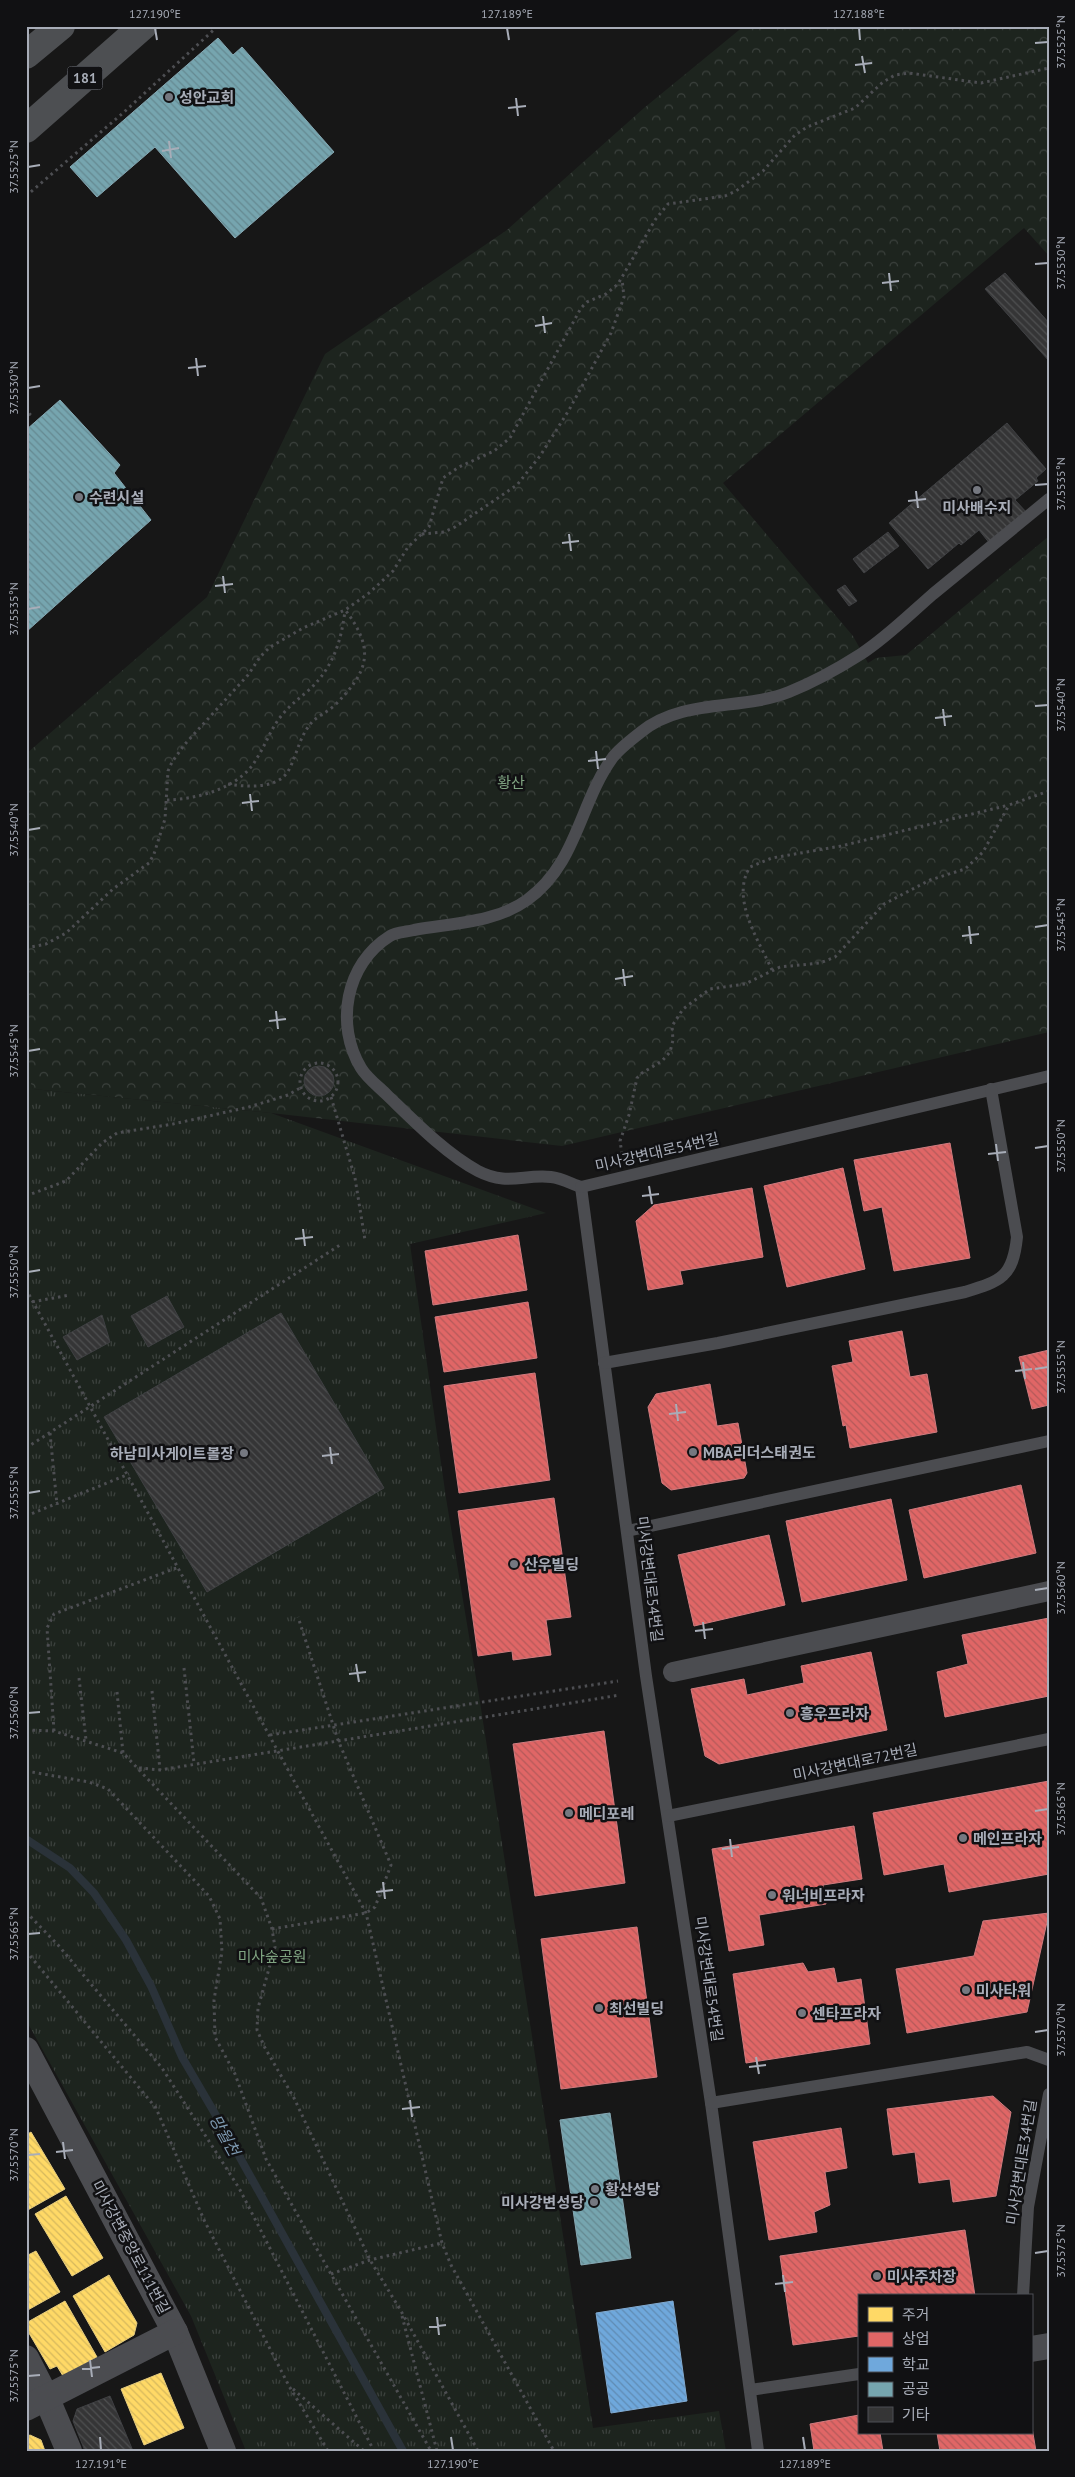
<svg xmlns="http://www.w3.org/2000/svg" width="1075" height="2477" font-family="'PT Sans','Noto Sans KR',sans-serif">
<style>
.forest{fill:url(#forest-crowns)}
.park{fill:url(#park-tufts)}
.homes{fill:url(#homes-back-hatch);stroke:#e5cc7f}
.shops{fill:url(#shops-back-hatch);stroke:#cf7b7f}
.schools{fill:url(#schools-back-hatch);stroke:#80aad1}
.public{fill:url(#public-back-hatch);stroke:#85a7b2}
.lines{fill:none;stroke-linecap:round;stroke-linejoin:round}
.stream{stroke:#2a3239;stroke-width:8}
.building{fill:url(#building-back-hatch);stroke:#3f4043}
.path{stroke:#4d4e52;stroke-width:3;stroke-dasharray:2.5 4;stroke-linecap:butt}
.service{stroke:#4b4c50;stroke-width:12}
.pedestrian{stroke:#4b4c50;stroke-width:20}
.minor{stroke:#4b4c50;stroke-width:26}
.primary{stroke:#4d4f52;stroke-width:28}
.ticks{fill:none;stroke:#a8adb8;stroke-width:2}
.poi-dot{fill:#757880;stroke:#111113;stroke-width:2}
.labels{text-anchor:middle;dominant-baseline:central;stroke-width:5;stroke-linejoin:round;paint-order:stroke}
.shield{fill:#111113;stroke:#7b7e86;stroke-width:1}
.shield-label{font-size:14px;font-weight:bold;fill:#a8adb8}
.poi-label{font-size:15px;font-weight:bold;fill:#a8adb8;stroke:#111113;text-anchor:start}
.park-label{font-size:15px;fill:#7fa381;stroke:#111113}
.street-label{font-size:15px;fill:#a8adb8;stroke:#111113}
.water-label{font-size:16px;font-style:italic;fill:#7f9bb3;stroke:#111113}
.neatline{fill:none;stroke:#a8adb8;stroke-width:2}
.ticks-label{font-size:12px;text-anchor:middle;fill:#a8adb8}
</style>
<defs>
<pattern id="forest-crowns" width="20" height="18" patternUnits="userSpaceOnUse" patternTransform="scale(1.25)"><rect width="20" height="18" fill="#1d241e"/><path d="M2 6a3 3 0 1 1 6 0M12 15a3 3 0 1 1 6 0" fill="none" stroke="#3b413d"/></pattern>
<pattern id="park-tufts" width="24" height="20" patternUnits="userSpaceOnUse" patternTransform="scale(1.25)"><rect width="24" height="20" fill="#1d241e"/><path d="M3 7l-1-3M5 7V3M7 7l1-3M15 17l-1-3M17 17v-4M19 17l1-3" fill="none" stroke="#3b413d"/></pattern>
<pattern id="homes-back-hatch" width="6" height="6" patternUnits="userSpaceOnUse" patternTransform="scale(1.25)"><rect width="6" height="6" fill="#ffd966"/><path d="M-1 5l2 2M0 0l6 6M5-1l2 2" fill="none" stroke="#d6b85d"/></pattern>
<pattern id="shops-back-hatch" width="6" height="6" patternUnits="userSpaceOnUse" patternTransform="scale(1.25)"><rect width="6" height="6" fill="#e06666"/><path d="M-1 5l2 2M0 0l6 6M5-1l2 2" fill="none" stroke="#b45a5a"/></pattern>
<pattern id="schools-back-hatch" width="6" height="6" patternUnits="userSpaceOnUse" patternTransform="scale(1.25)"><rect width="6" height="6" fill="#6fa8dc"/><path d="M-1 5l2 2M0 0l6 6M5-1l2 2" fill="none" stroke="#608bb3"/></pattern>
<pattern id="public-back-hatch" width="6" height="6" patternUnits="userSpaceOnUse" patternTransform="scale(1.25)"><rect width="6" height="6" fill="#76a5af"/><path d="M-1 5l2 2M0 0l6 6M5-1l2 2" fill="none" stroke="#658991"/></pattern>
<pattern id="building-back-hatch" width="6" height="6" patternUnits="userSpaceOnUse" patternTransform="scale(1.25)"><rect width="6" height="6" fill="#353536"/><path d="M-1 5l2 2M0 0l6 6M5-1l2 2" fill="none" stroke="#4f5051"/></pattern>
</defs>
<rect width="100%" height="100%" fill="#171717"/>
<polygon class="forest" points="744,26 1049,26 1049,256 1024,228 723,483 853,636 868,663 876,658 906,655 1049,536 1049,1032 562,1146 271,1113 33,1089 26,1072 26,754 207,597 325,354 507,230 644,108"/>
<polygon class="park" points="26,1072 33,1089 271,1113 546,1213 410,1244 446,1498 480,1702 593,2428 719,2411 726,2451 246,2451 191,2316 26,2020"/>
<g class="homes">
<polygon points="31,2132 65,2189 26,2211 26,2135"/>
<polygon points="66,2196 103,2258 72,2276 35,2214"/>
<polygon points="36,2251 60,2292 26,2311 26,2256"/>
<polygon points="109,2275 137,2323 134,2335 105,2352 73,2296"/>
<polygon points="65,2301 97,2357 63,2376 57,2366 50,2369 26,2328 26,2323"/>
<polygon points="161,2373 184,2428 144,2445 121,2389"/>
<polygon points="30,2435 41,2440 45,2451 26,2451 26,2437"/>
</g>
<g class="shops">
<polygon points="950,1143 970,1258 894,1271 882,1207 864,1211 854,1160"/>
<polygon points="843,1168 865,1269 787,1287 764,1186"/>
<polygon points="752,1188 763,1257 680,1271 683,1284 648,1290 636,1221 654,1205"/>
<polygon points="518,1235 527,1290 433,1305 425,1251"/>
<polygon points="528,1302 537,1358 444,1372 435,1317"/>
<polygon points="902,1331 910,1377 927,1374 937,1432 850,1448 846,1425 843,1426 832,1366 853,1362 849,1341"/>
<polygon points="1049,1350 1049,1405 1032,1409 1019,1357"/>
<polygon points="535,1373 550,1480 459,1493 444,1386"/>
<polygon points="710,1384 717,1426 738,1423 747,1473 744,1478 671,1490 662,1483 648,1407 656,1394"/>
<polygon points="1021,1485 1036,1553 924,1578 909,1510"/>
<polygon points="554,1498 571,1617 546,1620 551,1655 513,1660 512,1651 478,1656 458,1511"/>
<polygon points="891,1499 907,1580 802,1602 786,1521"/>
<polygon points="769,1535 785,1605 694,1626 678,1555"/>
<polygon points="1049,1618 1049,1696 945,1717 937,1672 968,1664 962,1635"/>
<polygon points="871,1652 887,1730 719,1764 705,1756 691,1689 744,1679 747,1695 804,1683 801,1666"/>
<polygon points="604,1731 625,1883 535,1896 513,1744"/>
<polygon points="1049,1781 1049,1874 949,1892 944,1864 884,1875 873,1813"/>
<polygon points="854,1826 862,1879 823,1885 826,1904 759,1915 764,1945 729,1951 712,1849"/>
<polygon points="1049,1913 1027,2012 907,2033 896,1969 974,1956 983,1921"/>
<polygon points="637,1927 657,2077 561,2089 541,1939"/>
<polygon points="803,1963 808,1972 834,1968 837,1983 861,1979 870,2044 746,2063 733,1974"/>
<polygon points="993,2096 1011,2112 996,2196 953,2202 950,2179 919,2183 915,2152 893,2155 887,2109"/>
<polygon points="841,2128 847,2168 825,2172 830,2205 814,2212 817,2232 769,2240 753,2142"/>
<polygon points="965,2230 975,2296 859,2296 859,2336 793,2345 780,2256"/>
<polygon points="859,2415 859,2433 880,2433 883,2451 814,2451 810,2424"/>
<polygon points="1031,2422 1036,2451 940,2451 937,2433 1031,2433"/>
</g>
<polygon class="schools" points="673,2301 687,2401 611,2413 596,2313"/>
<g class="public">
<polygon points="218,38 233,55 242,47 334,152 235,238 155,147 97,197 70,167"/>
<polygon points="60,400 120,465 114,473 151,520 26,632 26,430"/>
<polygon points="610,2113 631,2258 581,2265 560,2120"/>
</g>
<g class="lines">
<polyline class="stream" points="26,1839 70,1868 94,1893 126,1940 151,1986 182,2057 228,2136 403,2451"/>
</g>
<g class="building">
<polygon points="1005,273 1049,323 1049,361 985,289"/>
<polygon points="1007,423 1046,469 1036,478 1038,481 1015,500 1028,514 991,545 979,530 961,545 959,543 928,569 889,523"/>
<polygon points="888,532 899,546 864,573 853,559"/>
<polygon points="845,585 857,601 849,606 837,590"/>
<circle cx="319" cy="1081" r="15"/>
<polygon points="167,1296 184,1327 148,1347 131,1316"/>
<polygon points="281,1313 384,1488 207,1592 104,1417"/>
<polygon points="102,1315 110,1342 77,1360 63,1337"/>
<polygon points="110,2396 133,2451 85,2451 73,2421 77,2409"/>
</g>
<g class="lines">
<g class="path">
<polyline points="26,196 123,113 218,26"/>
<polyline points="26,408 30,414 26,417"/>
<polyline points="422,534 444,532 455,527 517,485 540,456 569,410 611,333 624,297 622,279"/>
<path d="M228 784C245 787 274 789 286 774 291 768 293 760 296 753 300 742 304 731 312 722 318 716 327 712 334 706 368 672 376 651 346 611"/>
<path d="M167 800C198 799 241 788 257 758 266 744 271 728 282 715 290 705 300 698 310 689 333 667 341 642 345 611"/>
<polyline points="26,948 46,944 66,933 113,889 149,863 154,854 165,819 168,771 172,762 185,744 248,675 260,657 270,647 303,628 345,610 369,593 393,571 408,547 429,527 443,478 459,467 494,451 510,438 581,308 587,302 606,294 618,284 655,220 668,204 725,196 736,191 763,171 795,135 807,127 855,108 883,82 895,75 909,73 981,83 1049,68"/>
<path d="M772 970C759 941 730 898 750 867L772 858 841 846 1009 805"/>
<circle cx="319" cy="1082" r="19"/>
<polyline points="331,1097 355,1178 365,1240"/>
<polyline points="622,1154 620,1141 629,1115 637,1078 642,1073 662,1061 670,1052 673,1040 672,1026 683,1009 710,989 745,984 780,967 820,963 835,957 884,904 930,880 965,869 983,852 1009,805 1049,791"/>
<polyline points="26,1196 66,1181 102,1143 117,1133 173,1124 249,1107 288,1095 300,1088"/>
<polyline points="26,1289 366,1913 442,2243 451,2265 554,2451"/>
<polyline points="26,1303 70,1295"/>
<polyline points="50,1433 57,1505"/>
<polyline points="26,1448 340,1245"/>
<polyline points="26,1516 129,1474"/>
<polyline points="184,1668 194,1763"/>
<polyline points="79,1678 86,1740"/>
<polyline points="152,1691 160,1770"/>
<polyline points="117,1692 123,1753"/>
<polyline points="26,1730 54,1731 123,1753 261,1898 272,1929 275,1947 258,2008 257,2030 265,2048 294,2098 370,2260 401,2311 478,2451"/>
<polyline points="54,1731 47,1628 54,1614 179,1567"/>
<polyline points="270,1735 618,1681"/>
<polyline points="139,1768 160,1770 620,1695"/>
<polyline points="26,1771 89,1782 108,1789 209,1896 220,1919 222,1952 214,2000 215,2037 235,2074 266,2159 431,2451"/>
<polyline points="26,1912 58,1945 162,2068 239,2188 374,2451"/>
<polyline points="272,1929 366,1913 375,1907 391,1865 338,1740 298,1617"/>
<polyline points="26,1951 156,2108 204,2220 289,2386 328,2451"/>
<polyline points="331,2274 370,2260 442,2243"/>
<polyline points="402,2316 437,2451"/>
<polyline points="293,2389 364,2451"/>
</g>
<g class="service">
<polyline points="581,1187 646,1676 711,2103 758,2451"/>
<path d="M581 1187C572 1184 561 1178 551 1177 523 1174 507 1186 478 1171 446 1154 413 1120 387 1095 379 1087 367 1078 361 1068 335 1025 345 964 390 936 396 932 406 932 414 930 452 923 495 923 527 900 578 863 579 803 613 757 620 748 632 739 641 732 683 698 741 711 789 692 814 682 839 668 861 654 887 637 910 614 933 594 972 562 1010 531 1049 499"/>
<polyline points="581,1187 1049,1076"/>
<path d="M604 1363 718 1343 965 1292C1001 1281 1013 1277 1017 1237L991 1089"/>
<polyline points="627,1531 1049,1441"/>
<polyline points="668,1816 1049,1739"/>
<polyline points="711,2103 1027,2052 1049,2060"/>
<polyline points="1023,2296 1028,2207 1049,2094"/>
<polyline points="750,2390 859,2374"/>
</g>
<polyline class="pedestrian" points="673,1672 1049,1591"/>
<g class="minor">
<polyline points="26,2050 175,2332 223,2451"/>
<polyline points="1031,2349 1049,2346"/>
<polyline points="26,2358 47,2399 69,2451"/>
<polyline points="26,2408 175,2332"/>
</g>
<g class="primary">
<polyline points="26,55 61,26"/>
<polyline points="26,129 143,26"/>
</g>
</g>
<path class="ticks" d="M155 28 157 40M507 28 509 40M859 28 860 40M1035 43 1048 42M862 56 865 73M855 65 872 63M516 98 518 116M508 108 526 106M169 141 171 158M162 151 179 148M28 167 40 165M1035 264 1048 263M889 273 891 291M882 283 899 281M543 316 545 333M535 326 552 323M196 358 198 376M188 368 206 366M28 388 40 386M1035 485 1048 484M916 491 918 508M908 501 926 499M569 534 571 551M562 543 579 541M223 576 225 593M215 586 233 584M28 609 40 607M1035 706 1048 705M943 709 945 726M935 718 952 716M596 751 598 769M588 761 606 759M250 794 252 811M242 803 259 801M28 830 40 828M969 926 971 944M1035 927 1048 925M962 936 979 934M623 969 625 986M615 979 633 976M276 1011 278 1029M269 1021 286 1019M28 1051 40 1049M996 1144 998 1161M1035 1148 1048 1146M988 1154 1006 1152M649 1186 652 1204M642 1196 659 1194M303 1229 305 1246M295 1239 313 1237M28 1272 40 1270M1023 1362 1025 1379M1035 1369 1048 1367M1015 1371 1032 1369M676 1404 678 1421M669 1414 686 1412M330 1447 332 1464M322 1456 339 1454M28 1493 40 1491M1035 1590 1048 1588M703 1622 705 1639M695 1631 713 1629M356 1664 359 1682M349 1674 366 1672M28 1713 40 1712M1035 1811 1048 1809M730 1839 732 1857M722 1849 739 1847M383 1882 385 1899M376 1892 393 1890M28 1934 40 1933M1035 2032 1048 2030M756 2057 759 2074M749 2067 766 2065M410 2100 412 2117M402 2109 420 2107M63 2142 65 2159M56 2152 73 2150M28 2155 40 2154M1035 2253 1048 2251M783 2275 785 2292M775 2284 793 2282M437 2317 439 2335M429 2327 446 2325M90 2360 92 2377M82 2369 100 2367M28 2376 40 2375M100 2437 101 2450M451 2437 453 2450M803 2437 805 2450"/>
<g class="poi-dot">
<circle cx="169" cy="97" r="5"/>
<circle cx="977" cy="490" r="5"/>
<circle cx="79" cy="497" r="5"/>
<circle cx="693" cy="1452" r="5"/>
<circle cx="244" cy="1453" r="5"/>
<circle cx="514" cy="1564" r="5"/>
<circle cx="790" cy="1713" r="5"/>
<circle cx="569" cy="1813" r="5"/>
<circle cx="963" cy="1838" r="5"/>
<circle cx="772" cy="1895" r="5"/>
<circle cx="966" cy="1990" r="5"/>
<circle cx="599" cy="2008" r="5"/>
<circle cx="802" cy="2013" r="5"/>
<circle cx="595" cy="2189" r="5"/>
<circle cx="594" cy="2202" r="5"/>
<circle cx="877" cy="2276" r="5"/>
</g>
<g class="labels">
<rect class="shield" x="67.5" y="66.5" width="35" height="23" rx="4"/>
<g class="shield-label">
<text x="85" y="78">181</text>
</g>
<g class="poi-label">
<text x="179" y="97">성안교회</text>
<text x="89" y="497">수련시설</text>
<text x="977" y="507" text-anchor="middle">미사배수지</text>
<text x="703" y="1452">MBA리더스태권도</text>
<text x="234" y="1453" text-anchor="end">하남미사게이트볼장</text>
<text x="524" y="1564">산우빌딩</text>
<text x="800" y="1713">흥우프라자</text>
<text x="579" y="1813">메디포레</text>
<text x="973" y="1838">메인프라자</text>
<text x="782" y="1895">워너비프라자</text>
<text x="976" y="1990">미사타워</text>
<text x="609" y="2008">최선빌딩</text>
<text x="812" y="2013">센타프라자</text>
<text x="605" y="2189">황산성당</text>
<text x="584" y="2202" text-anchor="end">미사강변성당</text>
<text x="887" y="2276">미사주차장</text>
</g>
<g class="park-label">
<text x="511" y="782">황산</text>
<text x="272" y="1956">미사숲공원</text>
</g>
<g class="street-label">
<text transform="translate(657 1152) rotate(-13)">미사강변대로54번길</text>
<text transform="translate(650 1579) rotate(83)">미사강변대로54번길</text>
<text transform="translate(855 1762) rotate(-12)">미사강변대로72번길</text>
<text transform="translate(709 1979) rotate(82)">미사강변대로54번길</text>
<text transform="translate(1021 2162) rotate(-81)">미사강변대로34번길</text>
<text transform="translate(131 2247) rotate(62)">미사강변중앙로111번길</text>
</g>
<g class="water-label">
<text transform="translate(225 2135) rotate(61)">망월천</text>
</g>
</g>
<rect width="1075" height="2477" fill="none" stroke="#111113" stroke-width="55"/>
<rect x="858" y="2294" width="175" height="140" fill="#111113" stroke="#4d4f55"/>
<rect x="868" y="2307" width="25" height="15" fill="#ffd966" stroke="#4d4f55"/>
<text x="902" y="2320" font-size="15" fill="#a8adb8">주거</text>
<rect x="868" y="2332" width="25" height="15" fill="#e06666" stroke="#4d4f55"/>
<text x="902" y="2344" font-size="15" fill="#a8adb8">상업</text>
<rect x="868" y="2357" width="25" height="15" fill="#6fa8dc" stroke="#4d4f55"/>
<text x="902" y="2370" font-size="15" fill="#a8adb8">학교</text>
<rect x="868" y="2382" width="25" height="15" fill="#76a5af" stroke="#4d4f55"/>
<text x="902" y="2394" font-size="15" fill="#a8adb8">공공</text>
<rect x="868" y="2407" width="25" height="15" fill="#353536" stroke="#4d4f55"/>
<text x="902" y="2420" font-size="15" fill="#a8adb8">기타</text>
<rect x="28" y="28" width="1020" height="2422" class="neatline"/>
<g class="ticks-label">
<text x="155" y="18">127.190°E</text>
<text x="507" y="18">127.189°E</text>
<text x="859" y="18">127.188°E</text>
<text transform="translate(1061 42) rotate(-90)" y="4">37.5525°N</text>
<text transform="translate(14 167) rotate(-90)" y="4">37.5525°N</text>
<text transform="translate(1061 263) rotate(-90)" y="4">37.5530°N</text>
<text transform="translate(14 388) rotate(-90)" y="4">37.5530°N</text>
<text transform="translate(1061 484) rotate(-90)" y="4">37.5535°N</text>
<text transform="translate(14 609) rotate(-90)" y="4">37.5535°N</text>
<text transform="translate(1061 705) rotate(-90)" y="4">37.5540°N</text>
<text transform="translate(14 830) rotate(-90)" y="4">37.5540°N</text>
<text transform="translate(1061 925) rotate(-90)" y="4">37.5545°N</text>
<text transform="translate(14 1051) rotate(-90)" y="4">37.5545°N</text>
<text transform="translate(1061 1146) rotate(-90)" y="4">37.5550°N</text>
<text transform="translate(14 1272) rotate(-90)" y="4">37.5550°N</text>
<text transform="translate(1061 1367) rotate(-90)" y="4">37.5555°N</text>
<text transform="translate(14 1493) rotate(-90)" y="4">37.5555°N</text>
<text transform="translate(1061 1588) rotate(-90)" y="4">37.5560°N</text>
<text transform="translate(14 1713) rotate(-90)" y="4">37.5560°N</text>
<text transform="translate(1061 1809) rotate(-90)" y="4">37.5565°N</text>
<text transform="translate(14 1934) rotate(-90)" y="4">37.5565°N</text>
<text transform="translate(1061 2030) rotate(-90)" y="4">37.5570°N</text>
<text transform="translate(14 2155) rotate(-90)" y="4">37.5570°N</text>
<text transform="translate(1061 2251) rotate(-90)" y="4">37.5575°N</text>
<text transform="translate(14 2376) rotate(-90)" y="4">37.5575°N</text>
<text x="101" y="2468">127.191°E</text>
<text x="453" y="2468">127.190°E</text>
<text x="805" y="2468">127.189°E</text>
</g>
</svg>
